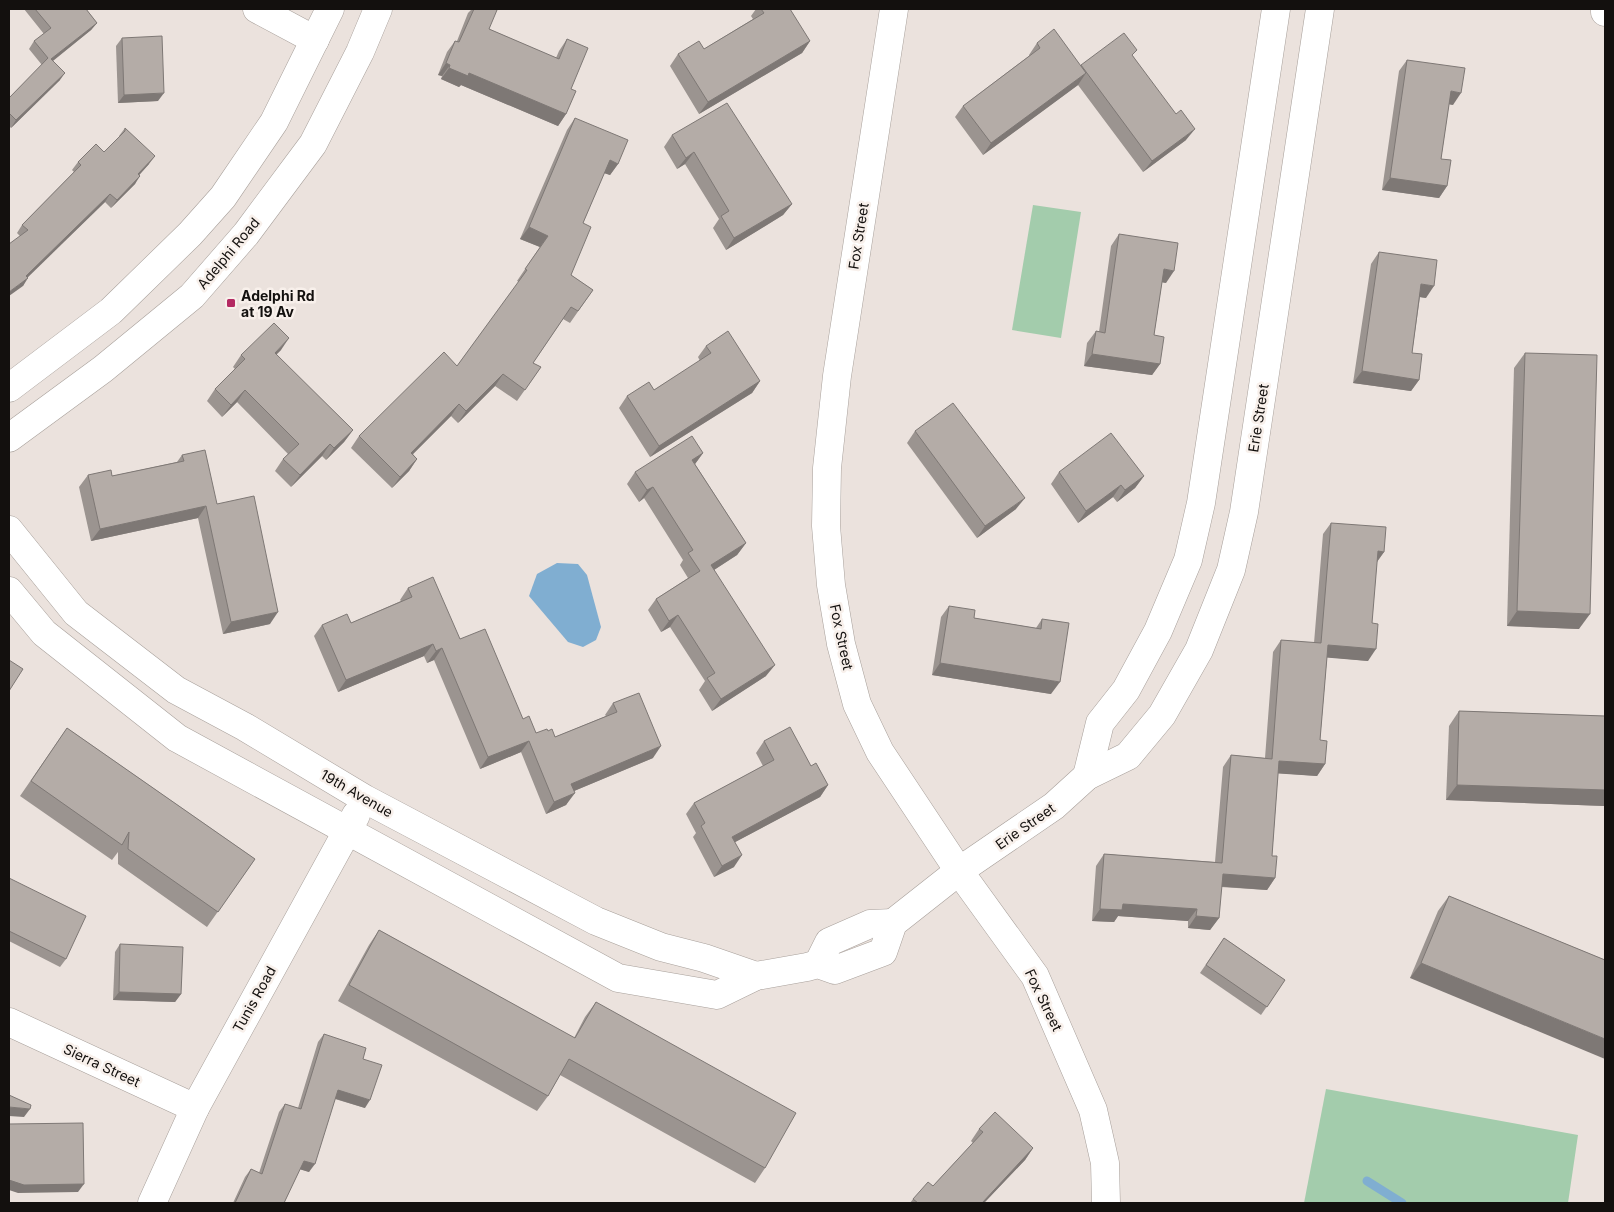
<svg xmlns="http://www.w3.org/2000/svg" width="1614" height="1212" font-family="Inter,sans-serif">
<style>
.green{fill:#a3ccac}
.water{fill:#80aed1}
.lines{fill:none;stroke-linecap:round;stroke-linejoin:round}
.stream{stroke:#80aed1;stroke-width:9}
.minor-casing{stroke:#a8a09b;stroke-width:29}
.secondary-casing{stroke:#a8a09b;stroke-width:29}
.minor{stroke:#fff;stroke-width:28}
.secondary{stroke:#fff;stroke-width:28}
.wall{fill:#9b9490}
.shaded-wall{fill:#7e7875}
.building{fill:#b4aca7;stroke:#7e7875}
.poi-dot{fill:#b42962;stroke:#f8f0eb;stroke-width:2}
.labels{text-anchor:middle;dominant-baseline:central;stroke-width:5;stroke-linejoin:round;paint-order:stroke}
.street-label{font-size:14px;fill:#13100e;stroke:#f8f0eb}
.poi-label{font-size:14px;font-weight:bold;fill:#13100e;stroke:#f8f0eb;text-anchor:start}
</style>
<rect width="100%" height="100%" fill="#ebe2dd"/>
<g class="green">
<polygon points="1033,205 1081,212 1061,338 1012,330"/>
<polygon points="1326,1089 1578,1135 1568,1203 1304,1203"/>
</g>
<polygon class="water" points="557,563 578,564 587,575 601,627 596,640 583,647 568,642 529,596 537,574"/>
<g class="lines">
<polyline class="stream" points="1367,1181 1402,1203"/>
<g class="minor-casing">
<g id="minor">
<polyline points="257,9 315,40"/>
<polyline points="894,9 837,376 827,468 826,526 831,585 841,644 857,704 880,752 959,871 1035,976 1093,1110 1105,1163 1106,1203"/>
<polyline points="1605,9 1605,12"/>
<polyline points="9,530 76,613 176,690 245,727 365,799 596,921 661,947 704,958 756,976"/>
<polyline points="9,591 44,633 177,738 618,978 717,995 756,976 807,967 818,964 835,970 883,952 893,923 959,871 1054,806 1087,776 1128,756 1162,715 1199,650 1231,570 1244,512 1320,9"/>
<polyline points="1087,776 1100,723 1126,690 1158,631 1188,560 1201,503 1276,9"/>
<polyline points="818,964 829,942 870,924 893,923"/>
<polyline points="9,1022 195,1108"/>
<polyline points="152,1203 195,1108 356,815"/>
</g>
</g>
<g class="secondary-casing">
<g id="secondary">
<polyline points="9,388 111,311 190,234 223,197 274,122 330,9"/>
<polyline points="9,438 103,369 192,296 246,234 313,144 360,52 378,9"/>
</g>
</g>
<use href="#minor" class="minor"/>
<use href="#secondary" class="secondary"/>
</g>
<g class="wall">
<polygon points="24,9 86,9 97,23 91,30 53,61 60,80 11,128 9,126 9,98 42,65 29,49 34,41 44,34"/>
<polygon points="472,9 494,9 489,29 556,58 559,51 567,39 571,89 566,114 558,126 461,85 459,87 441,79 442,76 438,75 447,52 455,41 457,41 468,13"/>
<polygon points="756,9 761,9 810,41 802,53 699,114 670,66 678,54 704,49 753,19 751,16"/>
<polygon points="122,38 158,101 118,103 116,46"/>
<polygon points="1037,43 1081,66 1133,56 1186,140 1143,172 1078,85 983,155 955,117 963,106 1029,56 1029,55"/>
<polygon points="1407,60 1453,105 1449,104 1441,159 1447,186 1439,198 1382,190 1399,71"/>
<polygon points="575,118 618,164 610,175 604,173 583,223 571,275 593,290 570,323 563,319 533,363 541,367 517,401 495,386 458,423 451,416 413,454 417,459 409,471 392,488 351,448 359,436 457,366 519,282 517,281 540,247 520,239 567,130"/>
<polygon points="125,128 149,164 139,175 135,184 111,208 105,202 27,277 23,286 20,236 17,233 22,225 74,172 72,170 78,162 104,152 119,137 119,136"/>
<polygon points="672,135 792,204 783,215 726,250 713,228 719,219 685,164 677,169 664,147"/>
<polygon points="1119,234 1166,283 1162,282 1154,335 1160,364 1152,375 1084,366 1087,343 1096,331 1099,332 1111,246"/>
<polygon points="1379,252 1426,298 1420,297 1412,353 1419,380 1411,391 1353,383 1371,264"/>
<polygon points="706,346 760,381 752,393 650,457 619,408 627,396 654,390 700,361 698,357"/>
<polygon points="281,350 276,355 353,430 344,442 326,460 322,456 291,487 275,471 283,459 288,454 237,402 222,417 207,401 215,389 235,369 233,367 241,355"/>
<polygon points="1525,353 1579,629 1507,626 1514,368"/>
<polygon points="915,431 1016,509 977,538 907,443"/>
<polygon points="703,453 695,464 746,543 737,555 714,570 766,676 712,711 699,690 705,681 670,627 661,632 648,610 656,599 688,578 680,565 683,560 644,498 639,502 627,484 635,472"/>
<polygon points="182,455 217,504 270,624 223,634 198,518 91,541 79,487 88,475 112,476 177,462"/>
<polygon points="1059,472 1144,476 1135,488 1117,502 1113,497 1078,523 1051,484"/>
<polygon points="1331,523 1384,552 1377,562 1368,661 1327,657 1320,740 1325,764 1317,776 1278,773 1272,856 1275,878 1267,890 1221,887 1219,918 1210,930 1188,928 1188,921 1118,916 1114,922 1092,921 1096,866 1104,854 1215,862 1223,767 1231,755 1265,758 1273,652 1281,640 1314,643 1323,534"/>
<polygon points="408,588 460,639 523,719 536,733 548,731 555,737 606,716 605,715 613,703 653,758 574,791 566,805 546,814 521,752 480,769 434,660 427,663 424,656 338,692 314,636 322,625 351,623 401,601 400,600"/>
<polygon points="949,606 974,618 1036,628 1042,619 1051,694 932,675 941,617"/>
<polygon points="1459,711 1605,716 1605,806 1446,800 1449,726"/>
<polygon points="67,728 255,859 207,927 118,864 118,852 112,860 20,796"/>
<polygon points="764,741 811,766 828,785 820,797 735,842 734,867 714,877 693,837 696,833 686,814 694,803 763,766 756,753"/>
<polygon points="9,878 66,959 60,967 9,941"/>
<polygon points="1449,896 1605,960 1410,978 1438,911"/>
<polygon points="379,930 574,1038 585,1017 596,1002 765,1168 755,1183 560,1075 548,1096 537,1111 338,1001 369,945"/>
<polygon points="1224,938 1285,980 1261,1015 1200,973"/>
<polygon points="120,944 181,994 175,1002 113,1000 115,952"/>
<polygon points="324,1034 363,1059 365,1108 335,1099 309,1172 300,1169 284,1203 233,1203 245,1177 251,1169 259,1173 279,1112 285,1104 298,1108 318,1042"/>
<polygon points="979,1129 1033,1148 1025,1160 984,1203 910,1203 913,1199 933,1186 973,1143 971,1141"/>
</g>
<g class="shaded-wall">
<polygon points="97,23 91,30 45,67 51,59"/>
<polygon points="810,41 802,53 699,114 708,102"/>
<polygon points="446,63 450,65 442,76 438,75"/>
<polygon points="449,68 469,73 566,114 558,126 461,85 459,87 441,79"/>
<polygon points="65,73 60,80 11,128 16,120"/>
<polygon points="1086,73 1078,85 983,155 991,143"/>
<polygon points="1451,91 1461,93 1453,105 1443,103"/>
<polygon points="164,93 158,101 118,103 124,95"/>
<polygon points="1195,129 1186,140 1143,172 1152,161"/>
<polygon points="694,152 685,164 677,169 686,158"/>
<polygon points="155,156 149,164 133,182 138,174"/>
<polygon points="610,160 618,164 610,175 601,172"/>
<polygon points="140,176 135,184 111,208 117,200"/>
<polygon points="1390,178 1447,186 1439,198 1382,190"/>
<polygon points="110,194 105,202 21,284 26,276"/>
<polygon points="792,204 783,215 726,250 734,238"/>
<polygon points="529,227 548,236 540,247 520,239"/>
<polygon points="1164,269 1174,271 1166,283 1155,281"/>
<polygon points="28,278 23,286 9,296 9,292"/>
<polygon points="1421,284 1434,286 1426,298 1413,296"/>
<polygon points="289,338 281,350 266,364 275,353"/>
<polygon points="1092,354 1160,364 1152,375 1084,366"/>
<polygon points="1362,371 1419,380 1411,391 1353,383"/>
<polygon points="503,374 495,386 458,423 466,411"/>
<polygon points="760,381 752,393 650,457 659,446"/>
<polygon points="245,390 237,402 222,417 231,405"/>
<polygon points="459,404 451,416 403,464 411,453"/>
<polygon points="353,430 344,442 326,460 334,448"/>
<polygon points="330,444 322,456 291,487 300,475"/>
<polygon points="703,453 695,464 692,460"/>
<polygon points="417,459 409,471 392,488 400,477"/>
<polygon points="1144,476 1135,488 1117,502 1125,490"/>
<polygon points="1121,485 1113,497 1078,523 1086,511"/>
<polygon points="653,487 644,498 639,502 647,490"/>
<polygon points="1025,498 1016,509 977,538 985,526"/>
<polygon points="206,506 198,518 91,541 100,529"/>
<polygon points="746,543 737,555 703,577 711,565"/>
<polygon points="1378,551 1384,552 1376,563"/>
<polygon points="1517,611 1590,614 1579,629 1507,626"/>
<polygon points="278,612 270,624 223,634 231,622"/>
<polygon points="678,615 670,627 661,632 669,621"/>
<polygon points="433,644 424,656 338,692 346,680"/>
<polygon points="1328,645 1376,649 1368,661 1320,657"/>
<polygon points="442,648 434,660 427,663 436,651"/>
<polygon points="940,663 1060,682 1051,694 932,675"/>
<polygon points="775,665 766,676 712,711 721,699"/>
<polygon points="529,741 521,752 480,769 488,757"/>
<polygon points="661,746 653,758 562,796 571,784"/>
<polygon points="1279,761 1325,764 1317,776 1271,773"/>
<polygon points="828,785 820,797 724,848 732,837"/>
<polygon points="1457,785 1605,790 1605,806 1446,800"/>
<polygon points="575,793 566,805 546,814 554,802"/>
<polygon points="742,855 734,867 714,877 722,866"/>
<polygon points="1223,874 1275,878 1267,890 1214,886"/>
<polygon points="1123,904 1197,909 1188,921 1118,916 1114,922 1092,921 1100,909"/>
<polygon points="1196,916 1219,918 1210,930 1188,928"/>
<polygon points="1421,963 1605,1039 1605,1059 1410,978"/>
<polygon points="119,992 181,994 175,1002 113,1000"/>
<polygon points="338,1090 370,1100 365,1108 333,1098"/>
<polygon points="9,1107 30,1109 24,1117 9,1116"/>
<polygon points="1033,1148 1025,1160 984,1203 982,1203"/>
<polygon points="304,1161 315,1164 309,1172 299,1169"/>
<polygon points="9,1180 84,1184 78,1192 18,1193 9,1190"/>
</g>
<g class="building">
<polygon points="35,9 86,9 97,23 51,59 65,73 16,120 9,113 9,98 48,58 34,41 51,28"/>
<polygon points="474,9 494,9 497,10 489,29 559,59 567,39 588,48 571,89 576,91 566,114 469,73 468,76 449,68 450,65 446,63 455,41 459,42"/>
<polygon points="761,9 790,9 810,41 708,102 678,54 699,41 704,49 764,13"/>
<polygon points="1054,29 1086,73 991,143 963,106 1040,48 1037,43"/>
<polygon points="1124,33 1137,50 1132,55 1176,114 1181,110 1195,129 1152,161 1081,65"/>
<polygon points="162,36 164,93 124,95 122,38"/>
<polygon points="1407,60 1465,68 1461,93 1451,91 1441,159 1451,160 1447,186 1390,178"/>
<polygon points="727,103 792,204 734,238 721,216 729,211 694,152 686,158 672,135"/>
<polygon points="575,118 628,140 618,164 610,160 583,223 591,227 571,275 593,290 578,311 571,307 533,363 541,367 525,390 503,374 466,411 459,404 411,453 417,459 400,477 359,436 444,352 457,366 527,270 525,269 548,236 529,227"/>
<polygon points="125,128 155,156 138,174 140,176 117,200 110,194 26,276 28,278 9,292 9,244 28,230 22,225 81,165 78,162 96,144 104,152 125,131"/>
<polygon points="1119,234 1178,243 1174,271 1164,269 1154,335 1164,337 1160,364 1092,354 1096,331 1105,333"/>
<polygon points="1379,252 1437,260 1434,286 1421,284 1412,353 1422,354 1419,380 1362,371"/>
<polygon points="274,323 289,338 275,353 353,430 334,448 330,444 300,475 283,459 299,444 245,390 231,405 215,389 245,359 241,355"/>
<polygon points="728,331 760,381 659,446 627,396 649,382 654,390 711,353 706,346"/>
<polygon points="1525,353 1597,355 1590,614 1517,611"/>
<polygon points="953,403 1025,498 985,526 915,431"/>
<polygon points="1111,433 1144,476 1125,490 1121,485 1086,511 1059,472"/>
<polygon points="692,436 703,453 692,460 746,543 711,565 775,665 721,699 707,678 715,673 678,615 669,621 656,599 700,571 688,553 693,550 653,487 647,490 635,472"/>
<polygon points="205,450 217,504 254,496 278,612 231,622 206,506 100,529 88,475 111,470 112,476 184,461 182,455"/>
<polygon points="1331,523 1386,527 1384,552 1378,551 1372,623 1378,624 1376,649 1328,645 1320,740 1327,741 1325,764 1279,761 1272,856 1277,856 1275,878 1223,874 1219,918 1196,916 1197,909 1123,904 1122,910 1100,909 1104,854 1222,863 1231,755 1272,759 1281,640 1321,643"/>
<polygon points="433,577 460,639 485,629 523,719 529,716 536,733 547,729 548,731 552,729 555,737 617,712 613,703 639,693 661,746 571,784 575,793 554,802 529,741 488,757 442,648 436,651 433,644 346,680 322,625 347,614 351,623 412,597 408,588"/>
<polygon points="949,606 975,610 974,618 1041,629 1042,619 1069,623 1060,682 940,663"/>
<polygon points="9,660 23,669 9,691"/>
<polygon points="1459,711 1605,716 1605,790 1457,785"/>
<polygon points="790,727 811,766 816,763 828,785 732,837 742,855 722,866 701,826 705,823 694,803 774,760 764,741"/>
<polygon points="67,728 255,859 218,912 128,849 129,832 122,845 31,781"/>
<polygon points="9,878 86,916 66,959 9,931"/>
<polygon points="1449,896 1605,960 1605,1039 1421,963"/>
<polygon points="379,930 575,1038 596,1002 796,1113 765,1168 569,1059 548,1096 349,985"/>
<polygon points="1224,938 1285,980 1267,1007 1206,965"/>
<polygon points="120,944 183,947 181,994 119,992"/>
<polygon points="324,1034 366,1048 363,1059 382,1065 370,1100 338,1090 315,1164 304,1161 284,1203 235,1203 251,1169 262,1174 285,1104 301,1109"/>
<polygon points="9,1095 31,1105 30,1109 9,1107"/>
<polygon points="995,1112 1033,1148 982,1203 918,1203 913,1199 928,1182 933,1186 983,1132 979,1129"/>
<polygon points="83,1123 84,1184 24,1185 9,1180 9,1124"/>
</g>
<rect class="poi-dot" x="226" y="298" width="10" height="10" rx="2.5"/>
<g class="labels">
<g class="street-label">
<text transform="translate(858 236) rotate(-81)">Fox Street</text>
<text transform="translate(228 253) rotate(-50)">Adelphi Road</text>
<text transform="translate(1258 418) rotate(-81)">Erie Street</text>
<text transform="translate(842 637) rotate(78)">Fox Street</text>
<text transform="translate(357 793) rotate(30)">19th Avenue</text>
<text transform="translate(1025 826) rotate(-35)">Erie Street</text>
<text transform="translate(254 999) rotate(-61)">Tunis Road</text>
<text transform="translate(1044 1000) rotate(64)">Fox Street</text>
<text transform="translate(102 1065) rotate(25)">Sierra Street</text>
</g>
<g class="poi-label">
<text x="241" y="295">Adelphi Rd<tspan x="241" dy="16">at 19 Av</tspan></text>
</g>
</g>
<rect width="1614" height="1212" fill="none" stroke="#13100e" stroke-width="20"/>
</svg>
